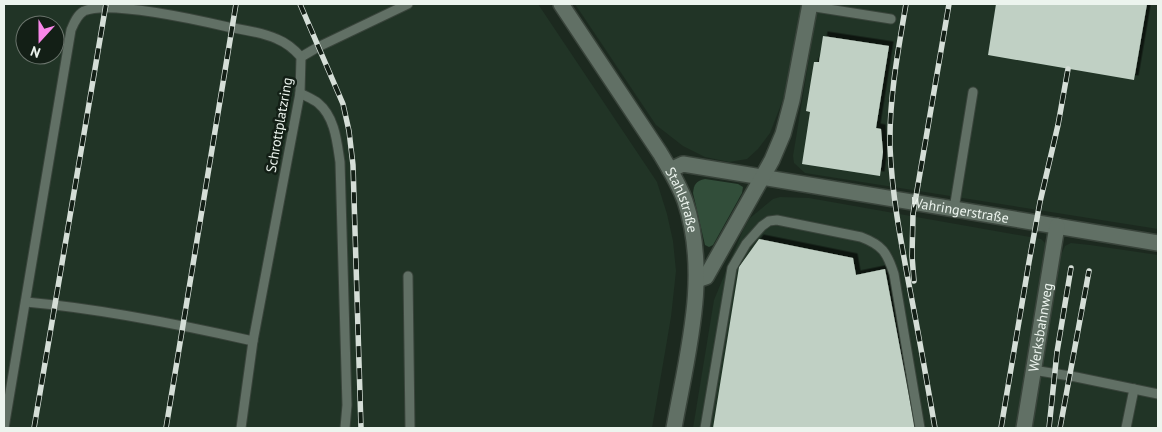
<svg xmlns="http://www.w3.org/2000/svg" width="1162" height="432" font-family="'PT Sans',sans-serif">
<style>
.built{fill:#213426;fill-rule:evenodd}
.green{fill:#324e3a}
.building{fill:#c0d0c4;filter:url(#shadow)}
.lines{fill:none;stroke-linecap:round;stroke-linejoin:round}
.lane-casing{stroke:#39443b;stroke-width:11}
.street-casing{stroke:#39443b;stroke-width:18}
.secondary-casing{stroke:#39443b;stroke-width:18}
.lane{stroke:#617065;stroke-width:9}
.street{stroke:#617065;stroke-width:15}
.secondary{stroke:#617065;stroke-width:15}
.rail-casing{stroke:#d5ded7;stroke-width:5.5}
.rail{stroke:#131f16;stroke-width:4;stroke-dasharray:11;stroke-linecap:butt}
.labels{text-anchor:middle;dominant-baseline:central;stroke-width:5;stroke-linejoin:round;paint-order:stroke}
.street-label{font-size:14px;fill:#ecf4ee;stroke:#131f16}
</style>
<defs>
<filter id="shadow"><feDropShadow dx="4.5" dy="-4.5" stdDeviation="0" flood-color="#0009"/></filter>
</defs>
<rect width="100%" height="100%" fill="#1c291f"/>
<g class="built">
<path d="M4 4H538L657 182 667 214 673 241 676 271 671 317 652 428H4ZM25 25H55V55H25Z"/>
<polygon points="575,4 802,4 784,97 770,133 758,149 747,159 729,162 705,157 683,146 656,125"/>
<polygon points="818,4 1158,4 1158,229 805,173 794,163 793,156"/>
<polygon points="780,197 809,198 1041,239 1045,243 1046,254 1016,428 693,428 714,300 743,230 750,218 773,199"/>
<polygon points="1071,243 1090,245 1158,255 1158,428 1032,428 1060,257 1065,246"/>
</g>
<path class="green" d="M705 179 738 184 743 187 742 193 713 245 709 247 705 245 693 193C694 184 696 181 705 179Z"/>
<g class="building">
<polygon points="996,4 1147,4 1134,80 988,55"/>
<polygon points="823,36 889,46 876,128 881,129 883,152 880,176 802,164 810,112 806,111 814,62 819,62"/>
<polygon points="759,239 853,258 856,275 885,269 915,428 713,428 739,267"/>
</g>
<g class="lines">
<g class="lane-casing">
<g id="lane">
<polyline points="809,6 891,19"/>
<polyline points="301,57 318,47 408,4"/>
<path d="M300 93C305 96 313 99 318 103 335 117 337 142 340 162L347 405 345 428"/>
<polyline points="954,209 973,92"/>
<polyline points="408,276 410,428"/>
<path d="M26 302C103 309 178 324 253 341"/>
<polyline points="1033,370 1076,377 1158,394"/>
<path d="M4 428 71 30C74 23 77 15 84 11 109 0 198 20 228 27 244 30 262 32 277 39 287 43 294 49 301 57L300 93 253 341 241 428"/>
<path d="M705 428 732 268 746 244 762 226 769 221 777 220 861 237C882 245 887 252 894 274L920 428"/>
<polyline points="1126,428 1134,389"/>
</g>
</g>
<g class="street-casing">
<g id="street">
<path id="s1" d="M670 170 683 164 1158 243"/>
<polyline points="697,280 706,277 772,160 783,134 792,100 810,4"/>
<path id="s2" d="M1024 428 1057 226"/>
</g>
</g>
<g class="secondary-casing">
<g id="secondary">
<path id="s3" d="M561 4 660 153C669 168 679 184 685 201 710 275 687 354 674 428"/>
</g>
</g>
<use href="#lane" class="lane"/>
<use href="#street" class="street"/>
<use href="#secondary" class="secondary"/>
<g class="rail-casing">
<g id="rail">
<polyline points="300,4 343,104 349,131 353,165 361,428"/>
<path d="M906 4C898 51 889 99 890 147 892 196 901 242 910 290 919 336 927 382 935 428"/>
<polyline points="914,281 912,256 913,214 949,4"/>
<polyline points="34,428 106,4"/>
<polyline points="166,428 236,4"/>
<polyline points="1001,428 1029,262 1040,202 1058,125 1068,69"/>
<polyline points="1049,428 1057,352 1071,268"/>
<polyline points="1060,428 1089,271"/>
</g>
</g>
<use href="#rail" class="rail"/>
</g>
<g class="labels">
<g class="street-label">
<text transform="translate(279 125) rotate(-80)">Schrottplatzring</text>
<text stroke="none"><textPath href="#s3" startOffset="231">Stahlstraße</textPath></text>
<text stroke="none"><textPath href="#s1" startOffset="295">Wahringerstraße</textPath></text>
<text stroke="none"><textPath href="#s2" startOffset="102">Werksbahnweg</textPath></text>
</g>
</g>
<rect width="1162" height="432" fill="none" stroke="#ecf4ee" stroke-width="10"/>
<g transform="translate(40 40) rotate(201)"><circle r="24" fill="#131f16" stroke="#6a746c"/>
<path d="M0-4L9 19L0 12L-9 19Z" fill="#f987e9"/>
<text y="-8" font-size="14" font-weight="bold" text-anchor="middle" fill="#ecf4ee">N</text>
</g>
</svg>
